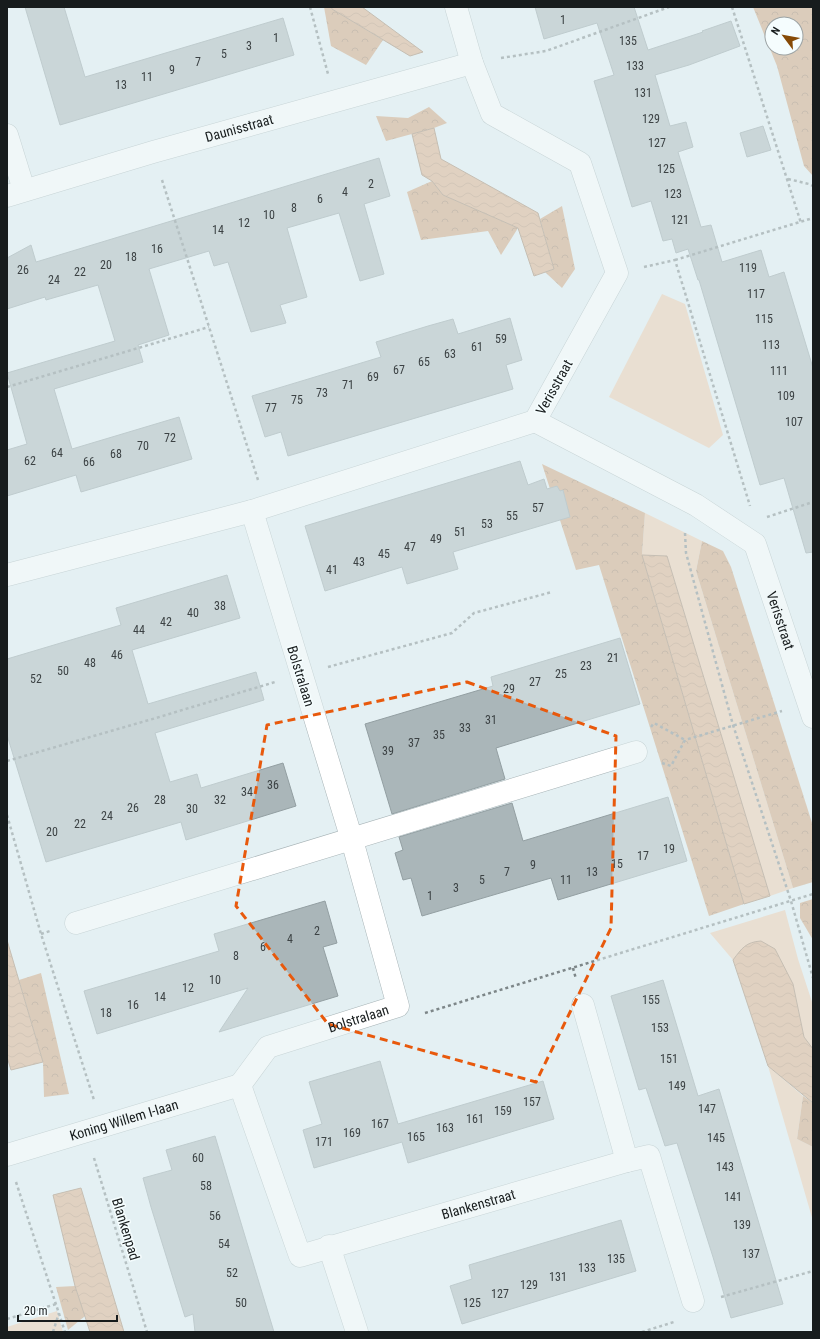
<svg xmlns="http://www.w3.org/2000/svg" width="820" height="1339" font-family="'Roboto Condensed',sans-serif">
<style>
.green{fill:#f0c9ab}
.forest{fill:url(#forest-crowns);fill-rule:evenodd}
.water{fill:url(#water-waves);stroke:#a18166}
.building{fill:#aab6b9;stroke:#939fa2}
.lines{fill:none;stroke-linecap:round;stroke-linejoin:round}
.street-casing{stroke:#a7b3b6;stroke-width:23}
.path{stroke:#7d8688;stroke-width:2.5;stroke-dasharray:3 3;stroke-linecap:butt}
.street{stroke:#fff;stroke-width:22}
.marked{fill:none;stroke:#e8590c;stroke-width:3;stroke-dasharray:8 5;stroke-linejoin:round}
.labels{text-anchor:middle;dominant-baseline:central;stroke-width:3;stroke-linejoin:round;paint-order:stroke}
.number-label{font-size:12px;fill:#3c4244}
.street-label{font-size:14px;fill:#171c1d;stroke:#f5fdfe}
</style>
<defs>
<pattern id="forest-crowns" width="20" height="18" patternUnits="userSpaceOnUse"><rect width="20" height="18" fill="#d0a079"/><path d="M2 6a3 3 0 1 1 6 0M12 15a3 3 0 1 1 6 0" fill="none" stroke="#a88263"/></pattern>
<pattern id="water-waves" width="16" height="10" patternUnits="userSpaceOnUse"><rect width="16" height="10" fill="#dcac85"/><path d="M0 5q4-4 8 0t8 0" fill="none" stroke="#bc9372"/></pattern>
</defs>
<rect width="100%" height="100%" fill="#e4f0f3"/>
<g class="green">
<polygon points="662,294 685,304 723,435 709,448 609,397"/>
<polygon points="645,513 702,541 696,571 793,888 770,896 667,556 642,555"/>
<polygon points="785,910 798,959 813,1005 813,1049 804,1037 793,984 741,950 733,960 710,933"/>
<polygon points="768,1066 803,1096 797,1139 813,1147 813,1221"/>
<polygon points="57,1311 63,1332 7,1332 7,1327"/>
</g>
<g class="forest">
<polygon points="324,7 329,7 383,40 366,65 331,46"/>
<path d="M753 7H813V176L804 166 777 66ZM772 24H796V48H772Z"/>
<polygon points="429,107 447,123 434,128 386,141 376,116 408,118"/>
<polygon points="432,181 443,195 518,228 501,255 488,231 421,240 407,192"/>
<polygon points="562,206 575,269 562,288 545,272 554,269 540,219"/>
<polygon points="542,464 645,513 642,555 744,904 709,916 599,565 576,570"/>
<polygon points="702,541 723,551 731,567 813,826 813,882 793,888 696,571"/>
<polygon points="813,899 813,940 800,918 800,903"/>
<polygon points="41,973 69,1094 44,1097 43,1062 19,980"/>
<polygon points="803,1096 813,1103 813,1147 797,1139"/>
<polygon points="75,1286 85,1316 68,1330 56,1287"/>
</g>
<g class="water">
<polygon points="331,7 362,7 423,52 410,56 332,9"/>
<polygon points="434,128 441,159 538,213 554,269 534,276 518,228 443,195 432,181 422,175 412,134"/>
<polygon points="642,555 667,556 770,896 744,904"/>
<polygon points="7,940 43,1062 11,1070 7,1057"/>
<path d="M761 941 775 949 793 984 804 1037 813 1049V1103L768 1066 733 960C742 948 746 942 761 941Z"/>
<polygon points="81,1188 124,1332 90,1332 75,1286 53,1195"/>
</g>
<g class="building">
<polygon points="25,7 64,7 85,77 283,18 294,55 60,125"/>
<polygon points="535,7 634,7 648,50 703,32 702,31 731,21 740,46 689,65 655,75 670,126 686,122 693,147 678,152 701,227 711,225 722,262 761,250 769,277 784,272 813,368 813,552 806,553 784,478 760,485 699,280 698,280 688,249 676,253 672,239 663,241 651,201 632,207 594,81 614,75 597,23 544,39"/>
<polygon points="763,126 771,150 747,157 740,133"/>
<polygon points="379,158 390,196 364,204 384,274 360,281 339,213 287,228 307,297 280,305 286,323 251,332 228,262 214,266 209,251 149,269 169,335 138,345 143,362 54,389 72,449 179,417 192,459 81,492 76,475 7,496 7,450 27,444 7,373 115,341 98,285 46,300 45,297 7,309 7,258 31,245 36,262"/>
<polygon points="510,318 522,360 506,365 513,389 288,456 281,432 265,437 252,396 381,357 376,342 428,326 453,319 458,334"/>
<polygon points="520,461 528,485 544,479 547,489 557,486 560,491 563,490 570,517 453,552 458,569 407,584 402,567 325,591 305,526"/>
<polygon points="227,575 240,618 132,650 148,704 256,672 264,700 155,733 170,782 197,774 201,788 283,763 296,806 186,840 181,822 46,862 7,735 7,659 121,625 116,608"/>
<polygon points="620,638 640,704 496,748 505,779 392,814 365,724 493,686 491,677"/>
<polygon points="668,797 687,861 558,900 551,878 422,916 411,878 403,880 395,853 403,850 399,837 512,803 523,841"/>
<polygon points="325,901 337,943 323,947 338,996 219,1032 248,988 97,1034 84,991 219,951 214,934"/>
<polygon points="663,980 698,1096 719,1089 783,1304 731,1318 713,1257 677,1143 665,1146 646,1088 639,1090 611,996"/>
<polygon points="380,1061 398,1124 543,1081 554,1119 408,1163 402,1142 314,1168 303,1130 322,1124 309,1082"/>
<polygon points="215,1136 241,1223 274,1332 195,1332 193,1314 185,1317 151,1207 143,1178 172,1170 166,1150"/>
<polygon points="621,1220 636,1271 462,1324 450,1286 472,1279 469,1265"/>
</g>
<g class="lines">
<g class="street-casing">
<g id="street">
<path id="s1" d="M456 7 472 63 492 114 580 163 617 273 535 421 696 505 755 544 813 717"/>
<polyline points="7,135 24,190"/>
<path id="s2" d="M7 196 153 152 472 63"/>
<polyline points="7,575 252,511 535,421"/>
<polyline points="76,923 636,752"/>
<polyline points="583,1005 627,1161 649,1156 693,1301"/>
<path id="s3" d="M240 1085 268 1047 398 1006 352 840 252 511"/>
<path id="s4" d="M240 1085 300 1256 627 1161"/>
<path id="s5" d="M7 1155 240 1085"/>
<polyline points="329,1246 357,1332"/>
</g>
</g>
<g class="path">
<polyline points="310,7 328,74"/>
<polyline points="732,7 801,223"/>
<polyline points="501,58 546,51 669,7"/>
<polyline points="788,179 809,184 813,186"/>
<polyline points="162,180 258,480"/>
<polyline points="675,260 813,218"/>
<polyline points="644,267 675,260 750,506"/>
<polyline points="7,387 209,327"/>
<polyline points="767,517 813,502"/>
<polyline points="685,533 686,553 733,725 791,901 813,978"/>
<polyline points="328,667 452,633 474,613 552,592"/>
<polyline points="651,727 654,723 685,740"/>
<polyline points="7,761 156,718 275,682"/>
<polyline points="662,763 671,766 685,740 782,711"/>
<polyline points="7,815 41,934 94,1100"/>
<polyline points="41,934 50,931"/>
<polyline points="573,968 576,979"/>
<polyline points="425,1013 813,894"/>
<polyline points="94,1158 147,1332"/>
<polyline points="16,1182 65,1332"/>
<polyline points="721,1297 813,1271"/>
<polyline points="7,1319 56,1304"/>
<polyline points="53,1332 59,1313"/>
<polyline points="642,1332 674,1322"/>
</g>
<use href="#street" class="street"/>
</g>
<path d="M0 0H820V1339H0ZM467 682 616 736 611 928 536 1082 328 1024 236 906 267 725Z" fill="#e4f0f3" fill-opacity=".55" fill-rule="evenodd"/>
<path class="marked" d="M467 682 616 736 611 928 536 1082 328 1024 236 906 267 725Z"/>
<g class="labels">
<g class="number-label">
<text x="563" y="20">1</text>
<text x="276" y="38">1</text>
<text x="628" y="41">135</text>
<text x="249" y="46">3</text>
<text x="224" y="54">5</text>
<text x="198" y="62">7</text>
<text x="635" y="66">133</text>
<text x="172" y="70">9</text>
<text x="147" y="77">11</text>
<text x="121" y="85">13</text>
<text x="643" y="93">131</text>
<text x="651" y="119">129</text>
<text x="657" y="143">127</text>
<text x="666" y="169">125</text>
<text x="371" y="184">2</text>
<text x="345" y="192">4</text>
<text x="673" y="194">123</text>
<text x="320" y="199">6</text>
<text x="294" y="208">8</text>
<text x="269" y="215">10</text>
<text x="680" y="220">121</text>
<text x="244" y="223">12</text>
<text x="218" y="230">14</text>
<text x="157" y="249">16</text>
<text x="131" y="257">18</text>
<text x="106" y="265">20</text>
<text x="748" y="268">119</text>
<text x="23" y="270">26</text>
<text x="80" y="272">22</text>
<text x="54" y="280">24</text>
<text x="756" y="294">117</text>
<text x="764" y="319">115</text>
<text x="501" y="339">59</text>
<text x="771" y="345">113</text>
<text x="477" y="347">61</text>
<text x="450" y="354">63</text>
<text x="424" y="362">65</text>
<text x="399" y="370">67</text>
<text x="779" y="371">111</text>
<text x="373" y="377">69</text>
<text x="348" y="385">71</text>
<text x="322" y="393">73</text>
<text x="786" y="396">109</text>
<text x="297" y="400">75</text>
<text x="271" y="408">77</text>
<text x="794" y="422">107</text>
<text x="170" y="438">72</text>
<text x="143" y="446">70</text>
<text x="57" y="453">64</text>
<text x="116" y="454">68</text>
<text x="30" y="461">62</text>
<text x="89" y="462">66</text>
<text x="538" y="508">57</text>
<text x="512" y="516">55</text>
<text x="487" y="524">53</text>
<text x="460" y="532">51</text>
<text x="436" y="539">49</text>
<text x="410" y="547">47</text>
<text x="384" y="554">45</text>
<text x="359" y="562">43</text>
<text x="332" y="570">41</text>
<text x="220" y="606">38</text>
<text x="193" y="613">40</text>
<text x="166" y="622">42</text>
<text x="139" y="630">44</text>
<text x="117" y="655">46</text>
<text x="613" y="658">21</text>
<text x="90" y="663">48</text>
<text x="586" y="666">23</text>
<text x="63" y="671">50</text>
<text x="561" y="674">25</text>
<text x="36" y="679">52</text>
<text x="535" y="682">27</text>
<text x="509" y="689">29</text>
<text x="491" y="720">31</text>
<text x="465" y="728">33</text>
<text x="439" y="735">35</text>
<text x="414" y="743">37</text>
<text x="388" y="751">39</text>
<text x="273" y="785">36</text>
<text x="247" y="792">34</text>
<text x="160" y="800">28</text>
<text x="220" y="800">32</text>
<text x="133" y="808">26</text>
<text x="192" y="809">30</text>
<text x="107" y="816">24</text>
<text x="80" y="824">22</text>
<text x="52" y="832">20</text>
<text x="669" y="849">19</text>
<text x="643" y="856">17</text>
<text x="617" y="864">15</text>
<text x="533" y="865">9</text>
<text x="507" y="872">7</text>
<text x="592" y="872">13</text>
<text x="482" y="880">5</text>
<text x="566" y="880">11</text>
<text x="456" y="888">3</text>
<text x="430" y="896">1</text>
<text x="317" y="931">2</text>
<text x="290" y="939">4</text>
<text x="263" y="947">6</text>
<text x="236" y="956">8</text>
<text x="215" y="980">10</text>
<text x="188" y="988">12</text>
<text x="160" y="997">14</text>
<text x="651" y="1000">155</text>
<text x="133" y="1005">16</text>
<text x="106" y="1013">18</text>
<text x="660" y="1028">153</text>
<text x="669" y="1059">151</text>
<text x="677" y="1086">149</text>
<text x="532" y="1102">157</text>
<text x="707" y="1109">147</text>
<text x="503" y="1111">159</text>
<text x="475" y="1119">161</text>
<text x="380" y="1124">167</text>
<text x="445" y="1128">163</text>
<text x="352" y="1133">169</text>
<text x="416" y="1137">165</text>
<text x="716" y="1138">145</text>
<text x="324" y="1142">171</text>
<text x="198" y="1158">60</text>
<text x="725" y="1167">143</text>
<text x="206" y="1186">58</text>
<text x="733" y="1197">141</text>
<text x="215" y="1216">56</text>
<text x="742" y="1225">139</text>
<text x="224" y="1244">54</text>
<text x="751" y="1254">137</text>
<text x="616" y="1259">135</text>
<text x="587" y="1268">133</text>
<text x="232" y="1273">52</text>
<text x="558" y="1277">131</text>
<text x="529" y="1285">129</text>
<text x="500" y="1294">127</text>
<text x="241" y="1303">50</text>
<text x="472" y="1303">125</text>
</g>
<g class="street-label">
<text stroke="none"><textPath href="#s2" startOffset="242">Daunisstraat</textPath></text>
<text transform="translate(554 387) rotate(-61)">Verisstraat</text>
<text stroke="none"><textPath href="#s1" startOffset="832">Verisstraat</textPath></text>
<text transform="translate(301 676) rotate(73)">Bolstralaan</text>
<text stroke="none"><textPath href="#s3" startOffset="142">Bolstralaan</textPath></text>
<text stroke="none"><textPath href="#s5" startOffset="122">Koning Willem I-laan</textPath></text>
<text stroke="none"><textPath href="#s4" startOffset="367">Blankenstraat</textPath></text>
<text transform="translate(126 1229) rotate(73)">Blankenpad</text>
</g>
</g>
<rect width="820" height="1339" fill="none" stroke="#171c1d" stroke-width="16"/>
<g transform="translate(784 36) rotate(302)"><circle r="19" fill="#f5fdfe" stroke="#9ca3a4"/>
<path d="M0-3L7 15L0 10L-7 15Z" fill="#864a06"/>
<text y="-6" font-size="11" font-weight="bold" text-anchor="middle" fill="#171c1d">N</text>
</g>
<path d="M18 1315v6h99v-6" fill="none" stroke="#171c1d" stroke-width="2"/>
<text x="24" y="1315" font-size="12" fill="#171c1d" stroke="#f5fdfe" stroke-width="3" paint-order="stroke">20 m</text>
</svg>
